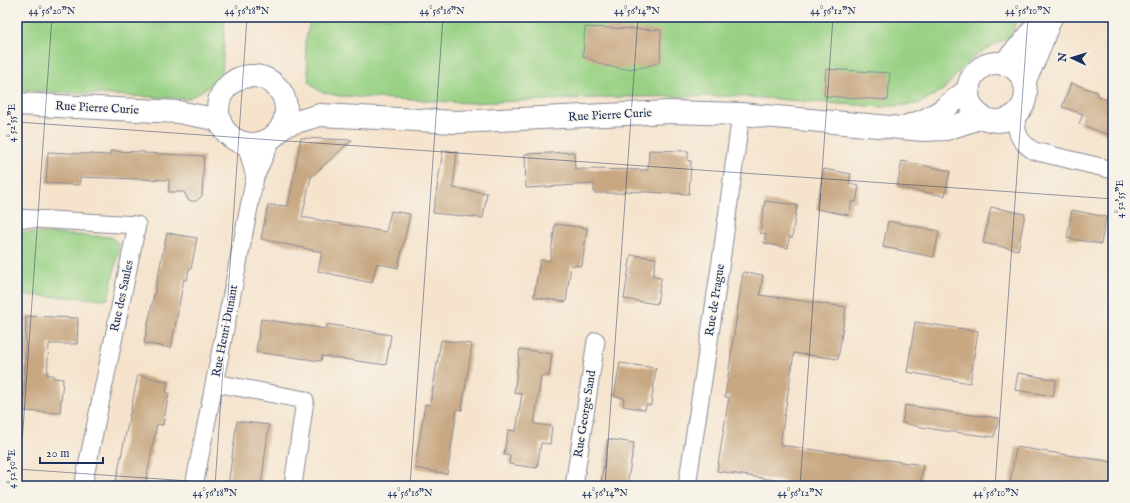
<svg xmlns="http://www.w3.org/2000/svg" width="1130" height="503" font-family="'IM FELL English',serif">
<style>
.green{fill:#98d184;stroke:#5a8071}
.building{fill:#c8a883}
.lines{fill:none;stroke-linecap:round;stroke-linejoin:round}
.street-casing{stroke:#888995;stroke-width:19}
.secondary-casing{stroke:#888995;stroke-width:24}
.street{stroke:#fff;stroke-width:17}
.secondary{stroke:#fff;stroke-width:22}
.ticks{fill:none;stroke:#1b2f5e;stroke-width:1;stroke-opacity:0.45}
.labels{text-anchor:middle;dominant-baseline:central;stroke-width:3;stroke-linejoin:round;paint-order:stroke}
.street-label{font-size:12px;fill:#1b2f5e;stroke:#f7f3e8}
.neatline{fill:none;stroke:#1b2f5e;stroke-width:1.5}
.ticks-label{font-size:10px;text-anchor:middle;fill:#1b2f5e}
</style>
<rect width="100%" height="100%" fill="#f7f3e8"/>
<filter id="ink" filterUnits="userSpaceOnUse"><feTurbulence type="fractalNoise" baseFrequency=".025" numOctaves="2"/><feDisplacementMap in="SourceGraphic" scale="8" xChannelSelector="R" yChannelSelector="G"/><feConvolveMatrix kernelMatrix="1 2 1 2 8 2 1 2 1" color-interpolation-filters="sRGB"/></filter>
<filter id="wash" filterUnits="userSpaceOnUse"><feTurbulence type="fractalNoise" baseFrequency=".012" numOctaves="4" result="noise"/><feDisplacementMap in="SourceGraphic" scale="16" xChannelSelector="R" yChannelSelector="G"/><feGaussianBlur stdDeviation="0.9" result="paint"/><feColorMatrix in="noise" values="0 0 0 0 0 0 0 0 0 0 0 0 0 0 0 0 0 1.4 0 .05"/><feComposite in="paint" operator="in"/></filter>
<g filter="url(#wash)">
<rect width="100%" height="100%" fill="#f5e3cc"/>
<g class="green">
<polygon points="17,17 225,17 222,79 188,99 17,90"/>
<polygon points="311,17 1017,17 1011,37 995,44 975,56 963,67 943,90 918,104 880,107 736,96 622,97 470,103 339,96 319,91 309,82 305,42"/>
<polygon points="21,232 111,237 118,243 119,249 108,299 17,295 17,233"/>
</g>
<g id="blocks">
<g class="building">
<polygon points="585,27 661,30 660,62 644,67 626,69 606,66 592,60 583,56"/>
<polygon points="826,69 890,73 888,100 824,96"/>
<polygon points="1071,83 1097,92 1096,95 1113,102 1113,122 1109,135 1079,124 1083,114 1062,107"/>
<polygon points="301,138 352,140 311,177 302,217 386,232 391,211 410,214 398,268 377,263 372,283 318,271 322,252 261,239 268,205 288,206"/>
<polygon points="443,150 457,152 453,188 487,193 483,218 433,213"/>
<polygon points="649,150 688,151 688,161 691,161 689,194 624,191 624,193 594,193 594,184 526,188 525,154 574,152 575,169 648,170"/>
<polygon points="110,151 144,152 144,153 204,156 202,196 196,201 192,201 188,200 184,192 169,192 169,180 80,177 80,185 46,183 48,152 110,155"/>
<polygon points="902,161 950,171 945,196 897,187"/>
<polygon points="824,169 851,174 849,184 859,186 856,202 852,201 849,215 816,209"/>
<polygon points="765,201 797,205 792,238 789,237 788,248 764,243 766,234 760,233"/>
<polygon points="991,207 1025,214 1018,250 983,243"/>
<polygon points="1072,210 1106,217 1101,244 1067,238"/>
<polygon points="888,221 939,231 934,257 883,247"/>
<polygon points="555,224 587,228 582,266 571,265 566,302 534,297 540,260 550,261"/>
<polygon points="167,233 197,238 191,269 189,269 187,280 184,279 171,348 144,343"/>
<polygon points="631,255 656,258 653,277 661,278 657,304 624,299"/>
<polygon points="743,272 763,275 760,295 846,307 838,359 794,353 780,445 923,465 920,486 812,486 717,471 729,397 725,397"/>
<polygon points="26,316 78,318 77,344 49,344 47,375 53,375 53,378 63,379 60,413 23,411 25,373"/>
<polygon points="261,319 326,329 327,324 391,335 386,365 322,356 321,361 256,352"/>
<polygon points="915,322 978,331 970,383 907,372"/>
<polygon points="441,340 472,344 462,410 457,409 447,474 415,468 425,404 430,405"/>
<polygon points="520,349 552,354 549,376 541,376 534,424 552,426 550,444 541,443 537,468 509,464 510,455 504,455 508,430 516,431 522,394 514,393"/>
<polygon points="620,363 656,368 651,405 646,405 645,410 623,406 624,398 614,396"/>
<polygon points="1018,373 1056,380 1053,396 1015,390"/>
<polygon points="138,375 168,382 166,392 169,393 163,425 157,424 145,486 115,486"/>
<polygon points="905,405 963,414 999,418 994,437 938,430 902,423"/>
<polygon points="237,421 269,425 261,486 228,486"/>
<polygon points="608,439 634,443 627,486 601,482"/>
<polygon points="1016,447 1113,462 1113,486 1023,486 1010,484"/>
</g>
</g>
</g>
<g filter="url(#ink)">
<use href="#blocks" fill-opacity="0" stroke="#888995" stroke-width="1"/>
<g class="lines">
<g class="street-casing">
<g id="street">
<path d="M1017 113C1015 132 1018 141 1034 151L1113 170"/>
<polyline points="246,144 255,177"/>
<polyline points="17,218 137,225 83,486"/>
<polyline points="215,383 305,400 293,486"/>
<polyline points="194,486 255,177 273,137"/>
<polyline points="574,486 596,341"/>
<polyline points="687,486 722,254 741,114"/>
</g>
</g>
<g class="secondary-casing">
<g id="secondary">
<circle cx="997" cy="92" r="29"/>
<polyline points="1003,64 1025,41 1043,17"/>
<circle cx="252" cy="110" r="34"/>
<polyline points="1024,82 1037,54 1051,17"/>
<polyline points="17,104 178,112 220,120"/>
<polyline points="282,126 320,115 456,122 669,112 741,114 924,130 946,129 982,117"/>
<polyline points="908,126 923,121 941,111 969,89"/>
</g>
</g>
<use href="#street" class="street"/>
<use href="#secondary" class="secondary"/>
</g>
</g>
<path class="ticks" d="M17 122 1113 199M17 469 261 486M19 486 52 17M215 486 247 17M410 486 443 17M605 486 638 17M800 486 833 17M995 486 1028 17"/>
<g class="labels">
<g class="street-label">
<text transform="translate(97 108) rotate(3)">Rue Pierre Curie</text>
<text transform="translate(610 115) rotate(-3)">Rue Pierre Curie</text>
<text transform="translate(122 296) rotate(-78)">Rue des Saules</text>
<text transform="translate(715 300) rotate(-81)">Rue de Prague</text>
<text transform="translate(225 331) rotate(-79)">Rue Henri Dunant</text>
<text transform="translate(585 414) rotate(-81)">Rue George Sand</text>
</g>
</g>
<rect width="1130" height="503" fill="none" stroke="#f7f3e8" stroke-width="44"/>
<g transform="translate(1072 58) rotate(274)" stroke="#f7f3e8" stroke-width="3" paint-order="stroke">
<path d="M0-3L7 15L0 10L-7 15Z" fill="#1b2f5e"/>
<text y="-6" font-size="11" font-weight="bold" text-anchor="middle" fill="#1b2f5e">N</text>
</g>
<path d="M40 457v6h63v-6" fill="none" stroke="#1b2f5e" stroke-width="2"/>
<text x="46" y="457" font-size="12" fill="#1b2f5e" stroke="#f7f3e8" stroke-width="3" paint-order="stroke">20 m</text>
<rect x="22" y="22" width="1086" height="459" class="neatline"/>
<g class="ticks-label">
<text x="52" y="14">44°56'20"N</text>
<text x="247" y="14">44°56'18"N</text>
<text x="442" y="14">44°56'16"N</text>
<text x="637" y="14">44°56'14"N</text>
<text x="833" y="14">44°56'12"N</text>
<text x="1028" y="14">44°56'10"N</text>
<text transform="translate(11 123) rotate(-90)" y="4">4°52'55"E</text>
<text transform="translate(1119 199) rotate(-90)" y="4">4°52'55"E</text>
<text transform="translate(11 469) rotate(-90)" y="4">4°52'50"E</text>
<text x="215" y="496">44°56'18"N</text>
<text x="410" y="496">44°56'16"N</text>
<text x="605" y="496">44°56'14"N</text>
<text x="800" y="496">44°56'12"N</text>
<text x="996" y="496">44°56'10"N</text>
</g>
</svg>
